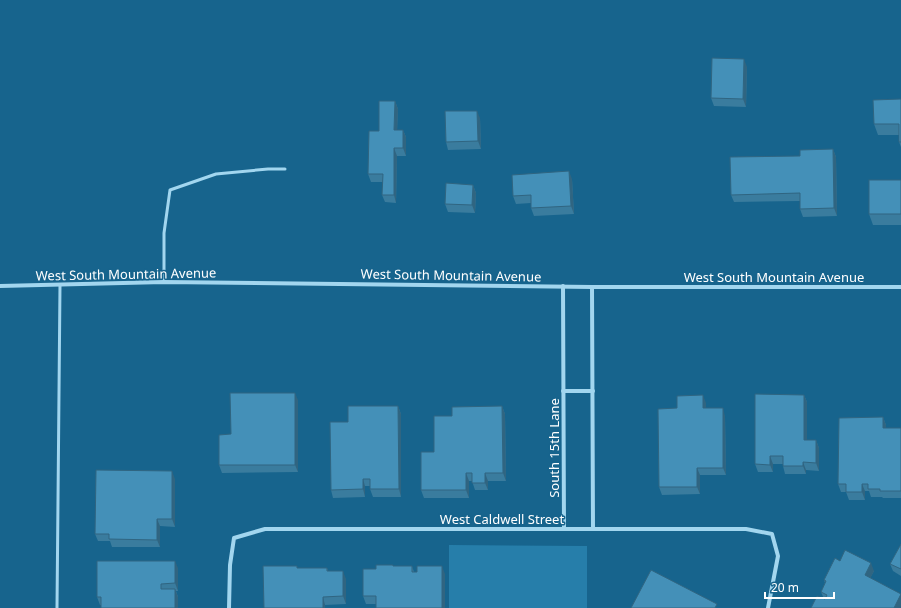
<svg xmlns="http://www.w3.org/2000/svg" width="901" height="608" font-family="'Noto Sans',sans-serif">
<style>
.green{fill:#267eaa}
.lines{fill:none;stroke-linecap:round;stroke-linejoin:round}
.lane{stroke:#a2d6ef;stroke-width:3}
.street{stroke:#a2d6ef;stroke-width:4}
.wall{fill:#3a7c9e}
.shaded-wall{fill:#306581}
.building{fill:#4490b8;stroke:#306581}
.labels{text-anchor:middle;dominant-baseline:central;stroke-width:3;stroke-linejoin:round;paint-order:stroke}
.street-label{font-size:13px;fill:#fff;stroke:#17648d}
</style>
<rect width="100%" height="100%" fill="#17648d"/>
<polygon class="green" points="449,545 587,546 587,608 449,608"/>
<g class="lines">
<g class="lane">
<polyline points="164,282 164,233 170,190 216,174 268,169 285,169"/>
<polyline points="57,608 60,285"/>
</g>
<g class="street">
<polyline points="0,286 164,282 592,287 901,287"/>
<polyline points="563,286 564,529"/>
<polyline points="592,287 593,529"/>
<polyline points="563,391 593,391"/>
<polyline points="229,608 230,565 234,538 265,529 746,529 772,534 778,556 768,608"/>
</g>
</g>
<g class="wall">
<polygon points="747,67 746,107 714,106 711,98"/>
<polygon points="901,99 901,147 899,142 899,135 878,135 874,124"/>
<polygon points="395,101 398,109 397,130 403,130 406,137 406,156 397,156 396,203 385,202 382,195 383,182 371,182 368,174 379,131"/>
<polygon points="480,118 481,149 448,150 446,142"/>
<polygon points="833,149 836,157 837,216 803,217 800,209 800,201 734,202 731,195 800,156"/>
<polygon points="572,179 574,214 534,216 531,208 531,203 516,204 513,196"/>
<polygon points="901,180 901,225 873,225 869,214"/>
<polygon points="473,185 476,193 475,213 448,212 445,204"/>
<polygon points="804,395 807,402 807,440 816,440 819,448 819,471 806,470 806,474 785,474 783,466 783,464 773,464 773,472 758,472 755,464"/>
<polygon points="298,400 298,472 222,473 219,465 231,434"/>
<polygon points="706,403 706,408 725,416 726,475 700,475 700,494 662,495 659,487 677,408"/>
<polygon points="398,406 401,414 401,497 373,497 370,489 370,486 365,486 365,497 333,498 331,490 348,422"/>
<polygon points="502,406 505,414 506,481 488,481 488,490 475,490 472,481 469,481 469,498 424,498 421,490 434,452 452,416"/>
<polygon points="883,417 886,425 886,428 901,428 901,498 883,498 882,497 871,497 869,491 865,491 865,500 849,500 846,492 841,492 838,484"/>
<polygon points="175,479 175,527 160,526 160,547 112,547 110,541 98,541 95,534"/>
<polygon points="901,544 901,576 893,571 890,564"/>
<polygon points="840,561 874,571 870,578 901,607 824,599 821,592 825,583 824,580"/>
<polygon points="394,566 412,566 414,572 445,574 376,604 366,604 363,596 376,569"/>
<polygon points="178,568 178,591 176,591 178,597 178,608 100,605 97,597"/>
<polygon points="298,568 327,568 328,571 346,579 346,604 325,605"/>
</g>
<g class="shaded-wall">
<polygon points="744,59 747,67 746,107 743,99"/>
<polygon points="395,101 398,109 397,137 394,130"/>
<polygon points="477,111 480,118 481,149 478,141"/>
<polygon points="403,130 406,137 406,156 403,148"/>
<polygon points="394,148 397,156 396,203 394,195"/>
<polygon points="833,149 836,157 837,216 834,208"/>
<polygon points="569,171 572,179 574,214 571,206"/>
<polygon points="473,185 476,193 475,213 472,205"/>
<polygon points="295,393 298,400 298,472 295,465"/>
<polygon points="703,395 706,403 706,416 703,408"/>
<polygon points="804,395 807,402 807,448 804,440"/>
<polygon points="398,406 401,414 401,497 399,489"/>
<polygon points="502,406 505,414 506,481 503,473"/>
<polygon points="723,408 725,416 726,475 723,468"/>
<polygon points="883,417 886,425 886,436 883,428"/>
<polygon points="816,440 819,448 819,471 816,463"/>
<polygon points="770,456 773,464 773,472 770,465"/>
<polygon points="803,462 806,470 806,474 803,466"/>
<polygon points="697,468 700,475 700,494 697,487"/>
<polygon points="172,471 175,479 175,527 172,519"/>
<polygon points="466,473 469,481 469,498 466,490"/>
<polygon points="485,473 488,481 488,490 485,483"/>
<polygon points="363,479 365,486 365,497 363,489"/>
<polygon points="862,484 865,491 865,500 862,492"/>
<polygon points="157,519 160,526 160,547 157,540"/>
<polygon points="175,561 178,568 178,591 175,583"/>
<polygon points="871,563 874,571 868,583 865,575"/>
<polygon points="442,566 445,574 445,608 442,608"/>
<polygon points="343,571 346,579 346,604 343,596"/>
<polygon points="175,589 178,597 178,608 175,608"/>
<polygon points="901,594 901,608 894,608"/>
<polygon points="323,597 325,605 325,608 323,608"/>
</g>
<g class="building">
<polygon points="712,58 744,59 743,99 711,98"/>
<polygon points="901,99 901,142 899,142 899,124 874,124 873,100"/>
<polygon points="379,101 395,101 394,130 403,130 403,148 394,148 394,195 382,195 383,174 368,174 369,131 379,131"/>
<polygon points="445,111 477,111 478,141 446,142"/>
<polygon points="833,149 834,208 800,209 800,193 731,195 730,157 800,156 800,150"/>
<polygon points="569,171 571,206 531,208 531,195 513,196 512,175"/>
<rect x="869" y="180" width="32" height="34"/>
<polygon points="446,183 473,185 472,205 445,204"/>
<polygon points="230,393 295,393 295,465 219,465 219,435 231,434"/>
<polygon points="755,394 804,395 804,440 816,440 816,463 803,462 803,466 783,466 783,456 770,456 770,465 755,464"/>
<polygon points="703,395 703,408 723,408 723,468 697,468 697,487 659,487 658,409 677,408 677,396"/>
<polygon points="348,406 398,406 399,489 370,489 370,479 363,479 363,489 331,490 330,422 348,422"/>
<polygon points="502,406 503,473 485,473 485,483 472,483 472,473 466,473 466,490 421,490 421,452 434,452 434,416 452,416 452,407"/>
<polygon points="883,417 883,428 901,428 901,491 880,491 880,489 868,489 868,484 862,484 862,492 846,492 846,484 838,484 839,418"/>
<polygon points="96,470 172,471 172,519 157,519 157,540 109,539 109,534 95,534"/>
<polygon points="901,544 901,569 890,564"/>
<polygon points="845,550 871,563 865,575 901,594 894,608 811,608 817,596 825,599 827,595 821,592 826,581 824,580 835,558 840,561"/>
<polygon points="97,561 175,561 175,583 161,584 161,589 175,589 175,608 101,608 101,597 97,597"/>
<polygon points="376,565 393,565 393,566 412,566 412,572 417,572 417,566 442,566 442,608 376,608 376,596 363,596 363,569 376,569"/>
<polygon points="263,566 297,566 297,568 327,568 327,571 343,571 343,596 323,597 323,608 264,608"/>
<polygon points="651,570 717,604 715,608 631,608"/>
</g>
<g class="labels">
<g class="street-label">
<text transform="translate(126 274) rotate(-1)">West South Mountain Avenue</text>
<text transform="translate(451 275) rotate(1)">West South Mountain Avenue</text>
<text x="774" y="277">West South Mountain Avenue</text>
<text transform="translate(554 448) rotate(-90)">South 15th Lane</text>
<text x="502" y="519">West Caldwell Street</text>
</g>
</g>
<path d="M765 592v6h69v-6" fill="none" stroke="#ffffff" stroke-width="2"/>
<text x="771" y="592" font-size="12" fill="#ffffff" stroke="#17648d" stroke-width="3" paint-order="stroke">20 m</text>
</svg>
